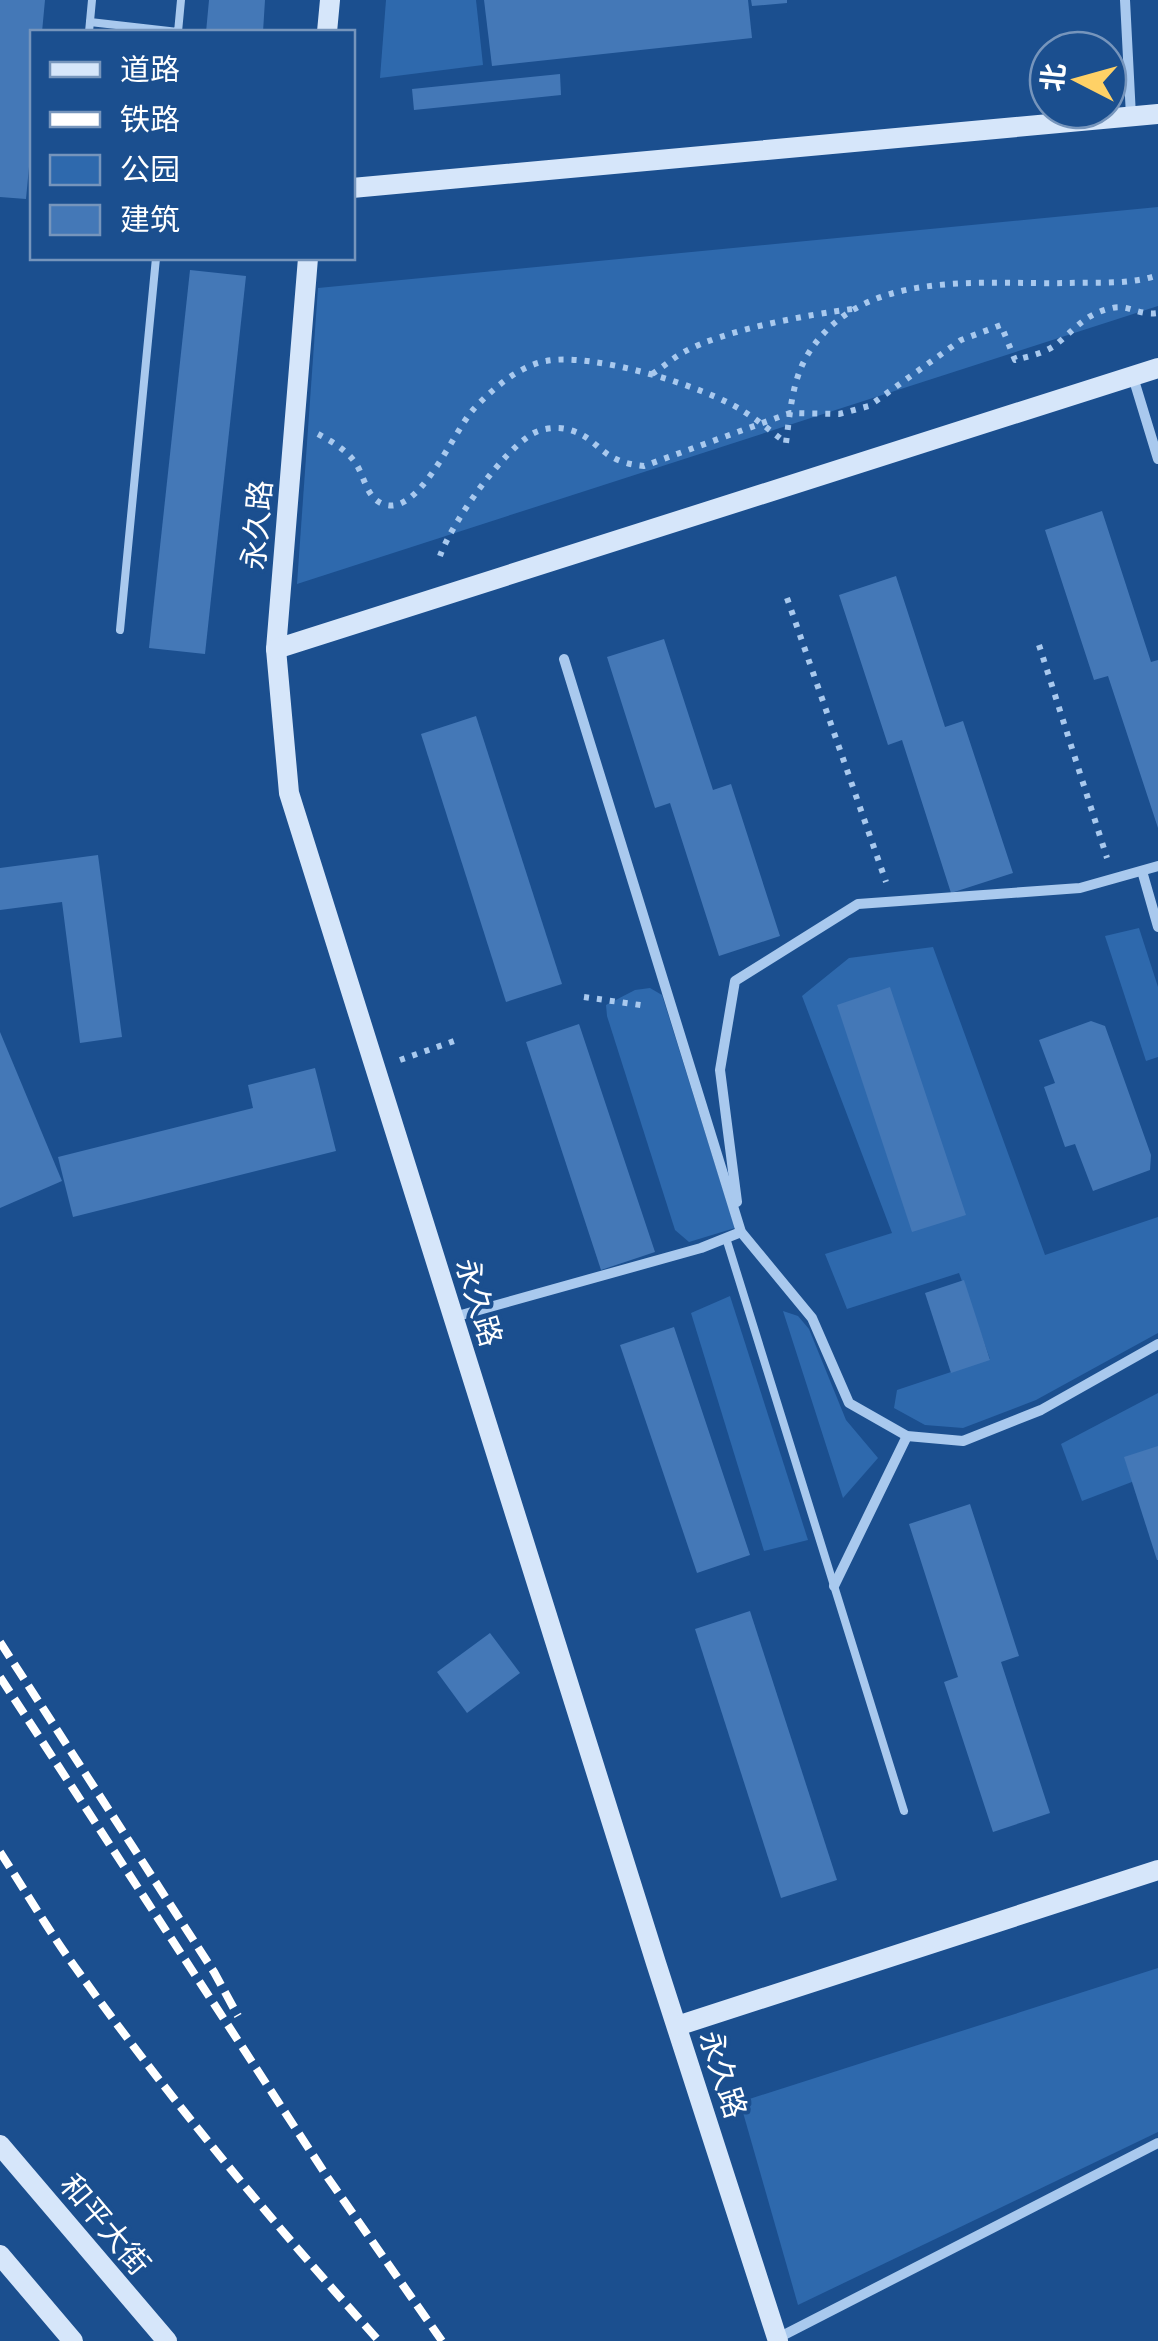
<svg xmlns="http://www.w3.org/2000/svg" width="1158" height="2341" font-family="Manrope,'Noto Sans SC',sans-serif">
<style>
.green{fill:#2e69ad}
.building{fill:#4478b7}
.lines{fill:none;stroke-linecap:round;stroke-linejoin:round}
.path{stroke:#a9c9ee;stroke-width:6;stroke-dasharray:5 8;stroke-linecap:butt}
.lane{stroke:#a9c9ee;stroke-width:8}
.street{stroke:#a9c9ee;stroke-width:10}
.secondary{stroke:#d6e6fa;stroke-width:20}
.rail{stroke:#fff;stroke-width:8;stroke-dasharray:18 8;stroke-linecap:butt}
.labels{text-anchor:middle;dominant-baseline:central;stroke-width:8;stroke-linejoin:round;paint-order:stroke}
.street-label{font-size:30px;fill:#fff;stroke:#1b4f8f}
</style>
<rect width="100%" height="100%" fill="#1b4f8f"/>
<g class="green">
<polygon points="386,0 476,0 483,65 380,78"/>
<polygon points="1158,207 1158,306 297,584 318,288"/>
<polygon points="1139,928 1158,987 1158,1057 1146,1061 1105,936"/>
<polygon points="933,947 1045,1255 1158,1217 1158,1333 1036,1400 963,1428 925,1425 894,1408 897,1390 990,1359 959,1273 847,1309 825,1254 892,1233 802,996 849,958"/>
<polygon points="650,988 662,995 735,1228 689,1242 675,1230 607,1016 606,1005 635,990"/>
<polygon points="730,1296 808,1540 764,1551 691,1313"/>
<polygon points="783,1311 798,1316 809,1329 846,1420 878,1458 843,1498"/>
<polygon points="1158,1393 1158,1472 1082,1501 1061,1444"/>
<polygon points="1158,1968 1158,2132 798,2305 740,2102"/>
</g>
<g class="building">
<polygon points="0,0 45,0 42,32 32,32 32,135 26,199 0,197"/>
<polygon points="209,0 265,0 263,32 206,32"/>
<polygon points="484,0 748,0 752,38 492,66"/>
<polygon points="751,0 787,0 787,3 752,6"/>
<polygon points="560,74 561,95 414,110 412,89"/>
<polygon points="190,270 246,276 205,654 149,648"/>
<polygon points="1102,511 1151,662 1158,660 1158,828 1108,676 1094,680 1045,530"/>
<polygon points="896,576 945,727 963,721 1013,873 951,893 902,740 888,745 839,595"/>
<polygon points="664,639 713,790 731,784 780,936 719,956 670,803 655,808 607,657"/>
<polygon points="476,716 562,984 506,1002 421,734"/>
<polygon points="98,855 122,1037 80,1043 62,902 0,910 0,868"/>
<polygon points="890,987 966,1215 912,1232 837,1005"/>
<polygon points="1091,1021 1105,1026 1151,1155 1150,1170 1093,1191 1075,1144 1065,1147 1044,1087 1055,1083 1039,1040"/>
<polygon points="579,1024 655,1252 601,1270 526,1042"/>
<polygon points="0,1032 62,1181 0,1208"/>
<polygon points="315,1068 336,1151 73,1217 58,1157 253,1108 248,1085"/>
<polygon points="964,1280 990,1360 951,1373 925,1293"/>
<polygon points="674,1327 750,1555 697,1573 620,1345"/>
<polygon points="1158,1446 1158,1560 1157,1560 1124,1457"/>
<polygon points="970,1504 1019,1656 1001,1662 1050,1813 993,1832 944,1682 958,1677 909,1524"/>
<polygon points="750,1611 837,1880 781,1898 695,1629"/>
<polygon points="490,1633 520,1673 467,1713 437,1672"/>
</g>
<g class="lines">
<g class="path">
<path d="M652 374C663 367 673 358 684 352 724 330 806 315 852 309"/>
<path d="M318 434C331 441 345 449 354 461 365 475 365 497 383 504 418 518 453 433 472 411 490 391 518 366 546 361 592 352 704 386 743 411 758 420 772 432 786 443 790 413 792 380 808 354 862 267 980 285 1067 283 1097 282 1130 285 1158 275"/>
<path d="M440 556C453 521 500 454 532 434 542 428 559 426 570 430 601 439 599 462 644 466L790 413 839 414 869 406 961 340 1001 325 1015 360C1030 356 1047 353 1059 342 1077 327 1087 313 1112 308 1128 304 1139 316 1158 313"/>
<polyline points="787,598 886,882"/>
<polyline points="1039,645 1107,858"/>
<polyline points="584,997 647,1006"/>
<polyline points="400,1060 457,1040"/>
</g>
<g class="lane">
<polyline points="90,22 178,32 181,0"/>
<polyline points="89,32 92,0"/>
<polyline points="120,630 156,258"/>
<polyline points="726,1238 904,1811"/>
</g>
<g class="street">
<polyline points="1125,0 1131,116"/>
<polyline points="1133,377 1158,459"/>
<polyline points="564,659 741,1232 812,1318 849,1403 907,1436 963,1441 1041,1410 1158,1344"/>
<polyline points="1142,871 1158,927"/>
<polyline points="737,1202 720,1070 735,981 858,904 1080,888 1158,866"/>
<polyline points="454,1317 701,1248 741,1232"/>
<polyline points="834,1586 907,1436"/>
<polyline points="778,2338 1158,2143"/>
</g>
<g class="secondary">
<polyline points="327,32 330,0"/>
<polyline points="352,188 1158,114"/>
<polyline points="308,258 276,649 289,793 656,1963 778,2341"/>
<polyline points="276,649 1158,368"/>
<polyline points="677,2026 1158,1870"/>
<polyline points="0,2145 167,2341"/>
<polyline points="0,2255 73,2341"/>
</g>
<g class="rail">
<polyline points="0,1642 214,1972 238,2016"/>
<polyline points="0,1677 328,2178 442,2341"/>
<path d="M0 1852C25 1890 48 1930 75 1967 169 2098 271 2221 379 2341"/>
</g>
</g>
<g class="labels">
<g class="street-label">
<text transform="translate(256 525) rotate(-85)">永久路</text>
<text transform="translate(480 1302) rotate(73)">永久路</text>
<text transform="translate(724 2074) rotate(72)">永久路</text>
<text transform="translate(106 2224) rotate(50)">和平大街</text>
</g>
</g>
<rect x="30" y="30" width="325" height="230" fill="#1b4f8f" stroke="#7695bc" stroke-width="2.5"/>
<rect x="50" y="62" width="50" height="15" fill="#d6e6fa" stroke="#7695bc" stroke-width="2.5"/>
<text x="120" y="80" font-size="30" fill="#ffffff">道路</text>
<rect x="50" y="112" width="50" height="15" fill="#ffffff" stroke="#7695bc" stroke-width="2.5"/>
<text x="120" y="130" font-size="30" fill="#ffffff">铁路</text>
<rect x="50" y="155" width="50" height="30" fill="#2e69ad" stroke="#7695bc" stroke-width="2.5"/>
<text x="120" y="180" font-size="30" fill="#ffffff">公园</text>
<rect x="50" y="205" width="50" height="30" fill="#4478b7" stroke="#7695bc" stroke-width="2.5"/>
<text x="120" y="230" font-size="30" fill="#ffffff">建筑</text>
<g transform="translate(1078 80) rotate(276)"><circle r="48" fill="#1b4f8f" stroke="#7695bc" stroke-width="2.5"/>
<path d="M0-8L18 38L0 25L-18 38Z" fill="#ffd166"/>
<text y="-15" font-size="28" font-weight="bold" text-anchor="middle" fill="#ffffff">北</text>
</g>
</svg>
